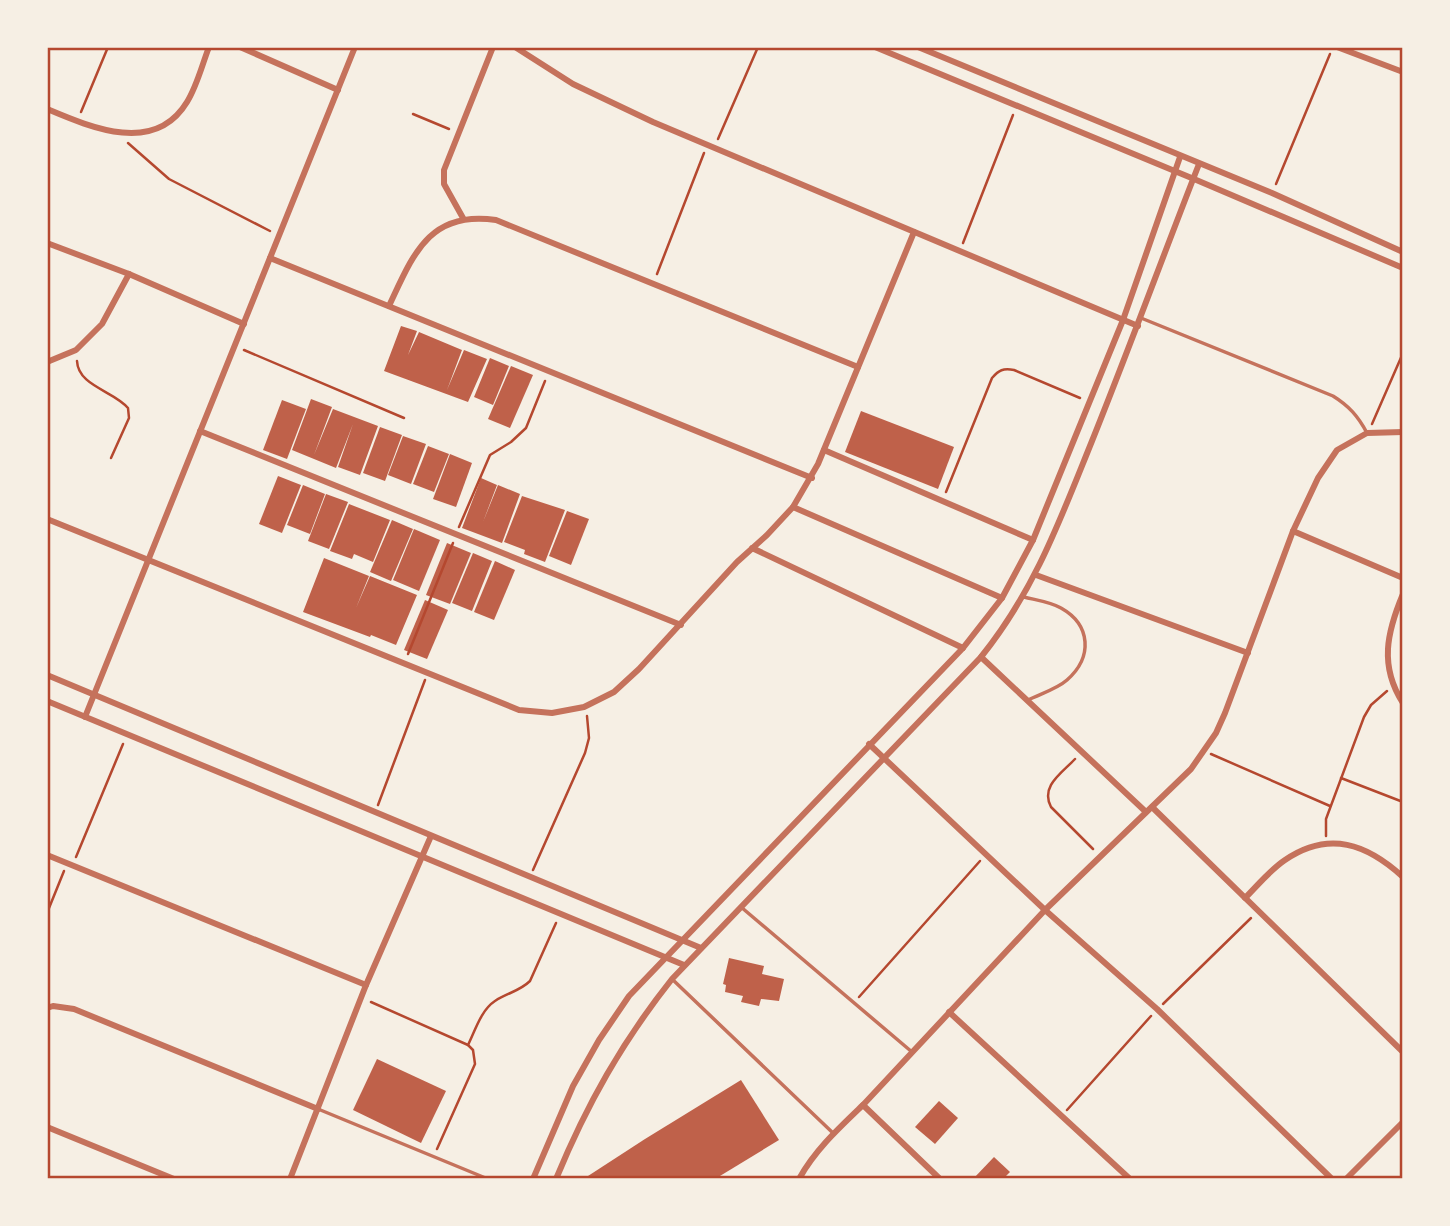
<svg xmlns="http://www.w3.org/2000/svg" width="1450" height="1226" font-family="Rubik,sans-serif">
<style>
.building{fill:#bf614a}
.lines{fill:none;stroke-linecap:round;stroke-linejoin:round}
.path{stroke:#b5482f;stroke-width:2.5}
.service{stroke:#c5725c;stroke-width:3.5}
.minor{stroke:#c5725c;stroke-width:6}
.neatline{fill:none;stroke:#b5482f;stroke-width:2.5}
</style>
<rect width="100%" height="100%" fill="#f6efe4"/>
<g class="building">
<polygon points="401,326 417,331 408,355 419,332 462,350 447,390 464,350 487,359 468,402 384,371"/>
<polygon points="490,358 509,366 493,405 474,397"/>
<polygon points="511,366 533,375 510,428 488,419"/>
<polygon points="311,399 332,407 314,455 333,409 378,426 360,475 338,467 353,424 336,468 292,450"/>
<polygon points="282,400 306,409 287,459 263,450"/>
<polygon points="861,411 954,447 938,489 845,452"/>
<polygon points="380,427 402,435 385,481 363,473"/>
<polygon points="403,436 426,444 411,484 388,475"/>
<polygon points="428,446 449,454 434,492 413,484"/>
<polygon points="450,454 472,463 456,507 433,499"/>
<polygon points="278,476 301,485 282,533 259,524"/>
<polygon points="481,478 497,485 483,522 498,485 520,494 502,543 462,528"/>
<polygon points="303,485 325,494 310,534 287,525"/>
<polygon points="326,494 348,502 329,549 308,541"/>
<polygon points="522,496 565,510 545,562 524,554 525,550 504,542"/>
<polygon points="349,504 390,520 373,562 354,554 352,559 330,551"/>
<polygon points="567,511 589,519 571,565 549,556"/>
<polygon points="392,520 413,529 391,581 370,572"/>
<polygon points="414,529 440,540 419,591 393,580"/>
<polygon points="447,543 471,553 450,604 426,595"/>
<polygon points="473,553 492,561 472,611 452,603"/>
<polygon points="324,558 369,576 356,608 370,576 417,595 396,645 371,635 370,637 303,612"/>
<polygon points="495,561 515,570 494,620 474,612"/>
<polygon points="425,600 448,610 427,659 404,650"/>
<polygon points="729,958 764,966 762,974 784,979 779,1001 761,999 759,1006 741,1002 743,996 725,992 726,985 723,984"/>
<polygon points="377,1059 446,1091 421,1143 353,1110"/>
<polygon points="741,1080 779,1140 715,1179 589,1179 588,1176 645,1139"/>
<polygon points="939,1101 958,1118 935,1144 915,1127"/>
<polygon points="994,1157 1010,1172 1003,1179 973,1179"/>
</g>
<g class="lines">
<g class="path">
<polyline points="81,112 108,47"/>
<polyline points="413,114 449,129"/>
<polyline points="718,139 758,47"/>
<polyline points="128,143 169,179 270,231"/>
<polyline points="1276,184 1330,54"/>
<polyline points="963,243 1013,115"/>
<polyline points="657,274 704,153"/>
<polyline points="244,350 404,418"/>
<path d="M77 361C78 386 114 391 128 408L129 418 111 458"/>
<polyline points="1372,424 1403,353"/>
<path d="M946 492 992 378C999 370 1003 368 1014 370L1080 398"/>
<polyline points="459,527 490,455 511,442 526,428 545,381"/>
<polyline points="408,654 453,543"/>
<polyline points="1211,754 1330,806"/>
<path d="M1075 759C1062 773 1040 786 1051 807L1093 849"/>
<polyline points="1341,778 1403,802"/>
<polyline points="378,805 425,680"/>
<polyline points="1326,836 1326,819 1364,717 1371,705 1387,691"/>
<polyline points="76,857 123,744"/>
<polyline points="533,870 585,753 589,738 587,716"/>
<polyline points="47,913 64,871"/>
<polyline points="859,997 980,861"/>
<polyline points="371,1002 468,1045 473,1050 475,1064 437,1149"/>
<polyline points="1163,1004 1251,918"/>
<path d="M468 1045C475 1031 481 1010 495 1001 507 993 520 991 530 981L556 923"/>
<polyline points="1067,1110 1151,1016"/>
</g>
<g class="service">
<path d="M1141 318 1333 396C1349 406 1358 416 1367 433"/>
<path d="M1024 597C1036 600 1051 602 1061 608 1091 625 1093 657 1067 680 1057 689 1040 694 1028 700"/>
<polyline points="741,907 912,1052"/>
<polyline points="672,979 833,1133"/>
<polyline points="318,1109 488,1179"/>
</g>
<g class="minor">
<polyline points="240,47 338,90"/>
<polyline points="515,47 573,84 653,122 1138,326"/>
<polyline points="875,47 1194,179 1403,268"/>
<polyline points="918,47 1272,193 1403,252"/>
<polyline points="1337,47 1403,72"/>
<path d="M47 109C92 128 155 155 187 102 197 86 202 65 209 47"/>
<polyline points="463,218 444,184 444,170 493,47"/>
<polyline points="47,243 129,274 244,324"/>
<polyline points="270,258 812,478"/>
<path d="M389 306C413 255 429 210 496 220L858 367"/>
<polyline points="47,362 76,350 102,324 129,274"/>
<polyline points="200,431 681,625"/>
<polyline points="824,450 1033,540"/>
<polyline points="793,507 1002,598"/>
<polyline points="47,519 519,710 552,713 584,707 614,692 639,669 737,562 767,535 793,507 818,464 914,232"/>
<polyline points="1293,531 1403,578"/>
<polyline points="752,548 963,648"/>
<polyline points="1036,575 1248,653"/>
<path d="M1403 594C1387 632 1379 666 1403 703"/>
<polyline points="981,657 1146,812"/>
<polyline points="47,675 701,948"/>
<polyline points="47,701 684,965"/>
<polyline points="85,717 355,47"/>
<polyline points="869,744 1045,910 1157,1009 1332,1179"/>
<polyline points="1152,807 1403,1052"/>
<polyline points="47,855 366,985"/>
<path d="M1245 898C1258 885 1270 870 1285 860 1329 830 1367 844 1403 877"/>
<polyline points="47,1008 53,1006 74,1009 318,1109"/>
<polyline points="949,1012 1130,1179"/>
<polyline points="863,1105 940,1179"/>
<polyline points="47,1127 174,1179"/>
<polyline points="290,1179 366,985 431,836"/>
<polyline points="533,1179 573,1086 599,1040 629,996 963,648 1002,598 1033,540 1123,320 1180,157"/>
<path d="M556 1179C587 1104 622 1042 672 979L981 657C1035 590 1060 520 1092 441 1129 349 1163 256 1199 164"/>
<path d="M799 1179C815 1150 839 1128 863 1105L1045 910 1191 769 1216 733 1225 713 1293 531 1318 478 1337 450 1367 433 1403 432"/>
<polyline points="1346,1179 1403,1122"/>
</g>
</g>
<rect width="1450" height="1226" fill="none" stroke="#f6efe4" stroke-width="98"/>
<rect x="49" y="49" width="1352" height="1128" class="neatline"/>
</svg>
